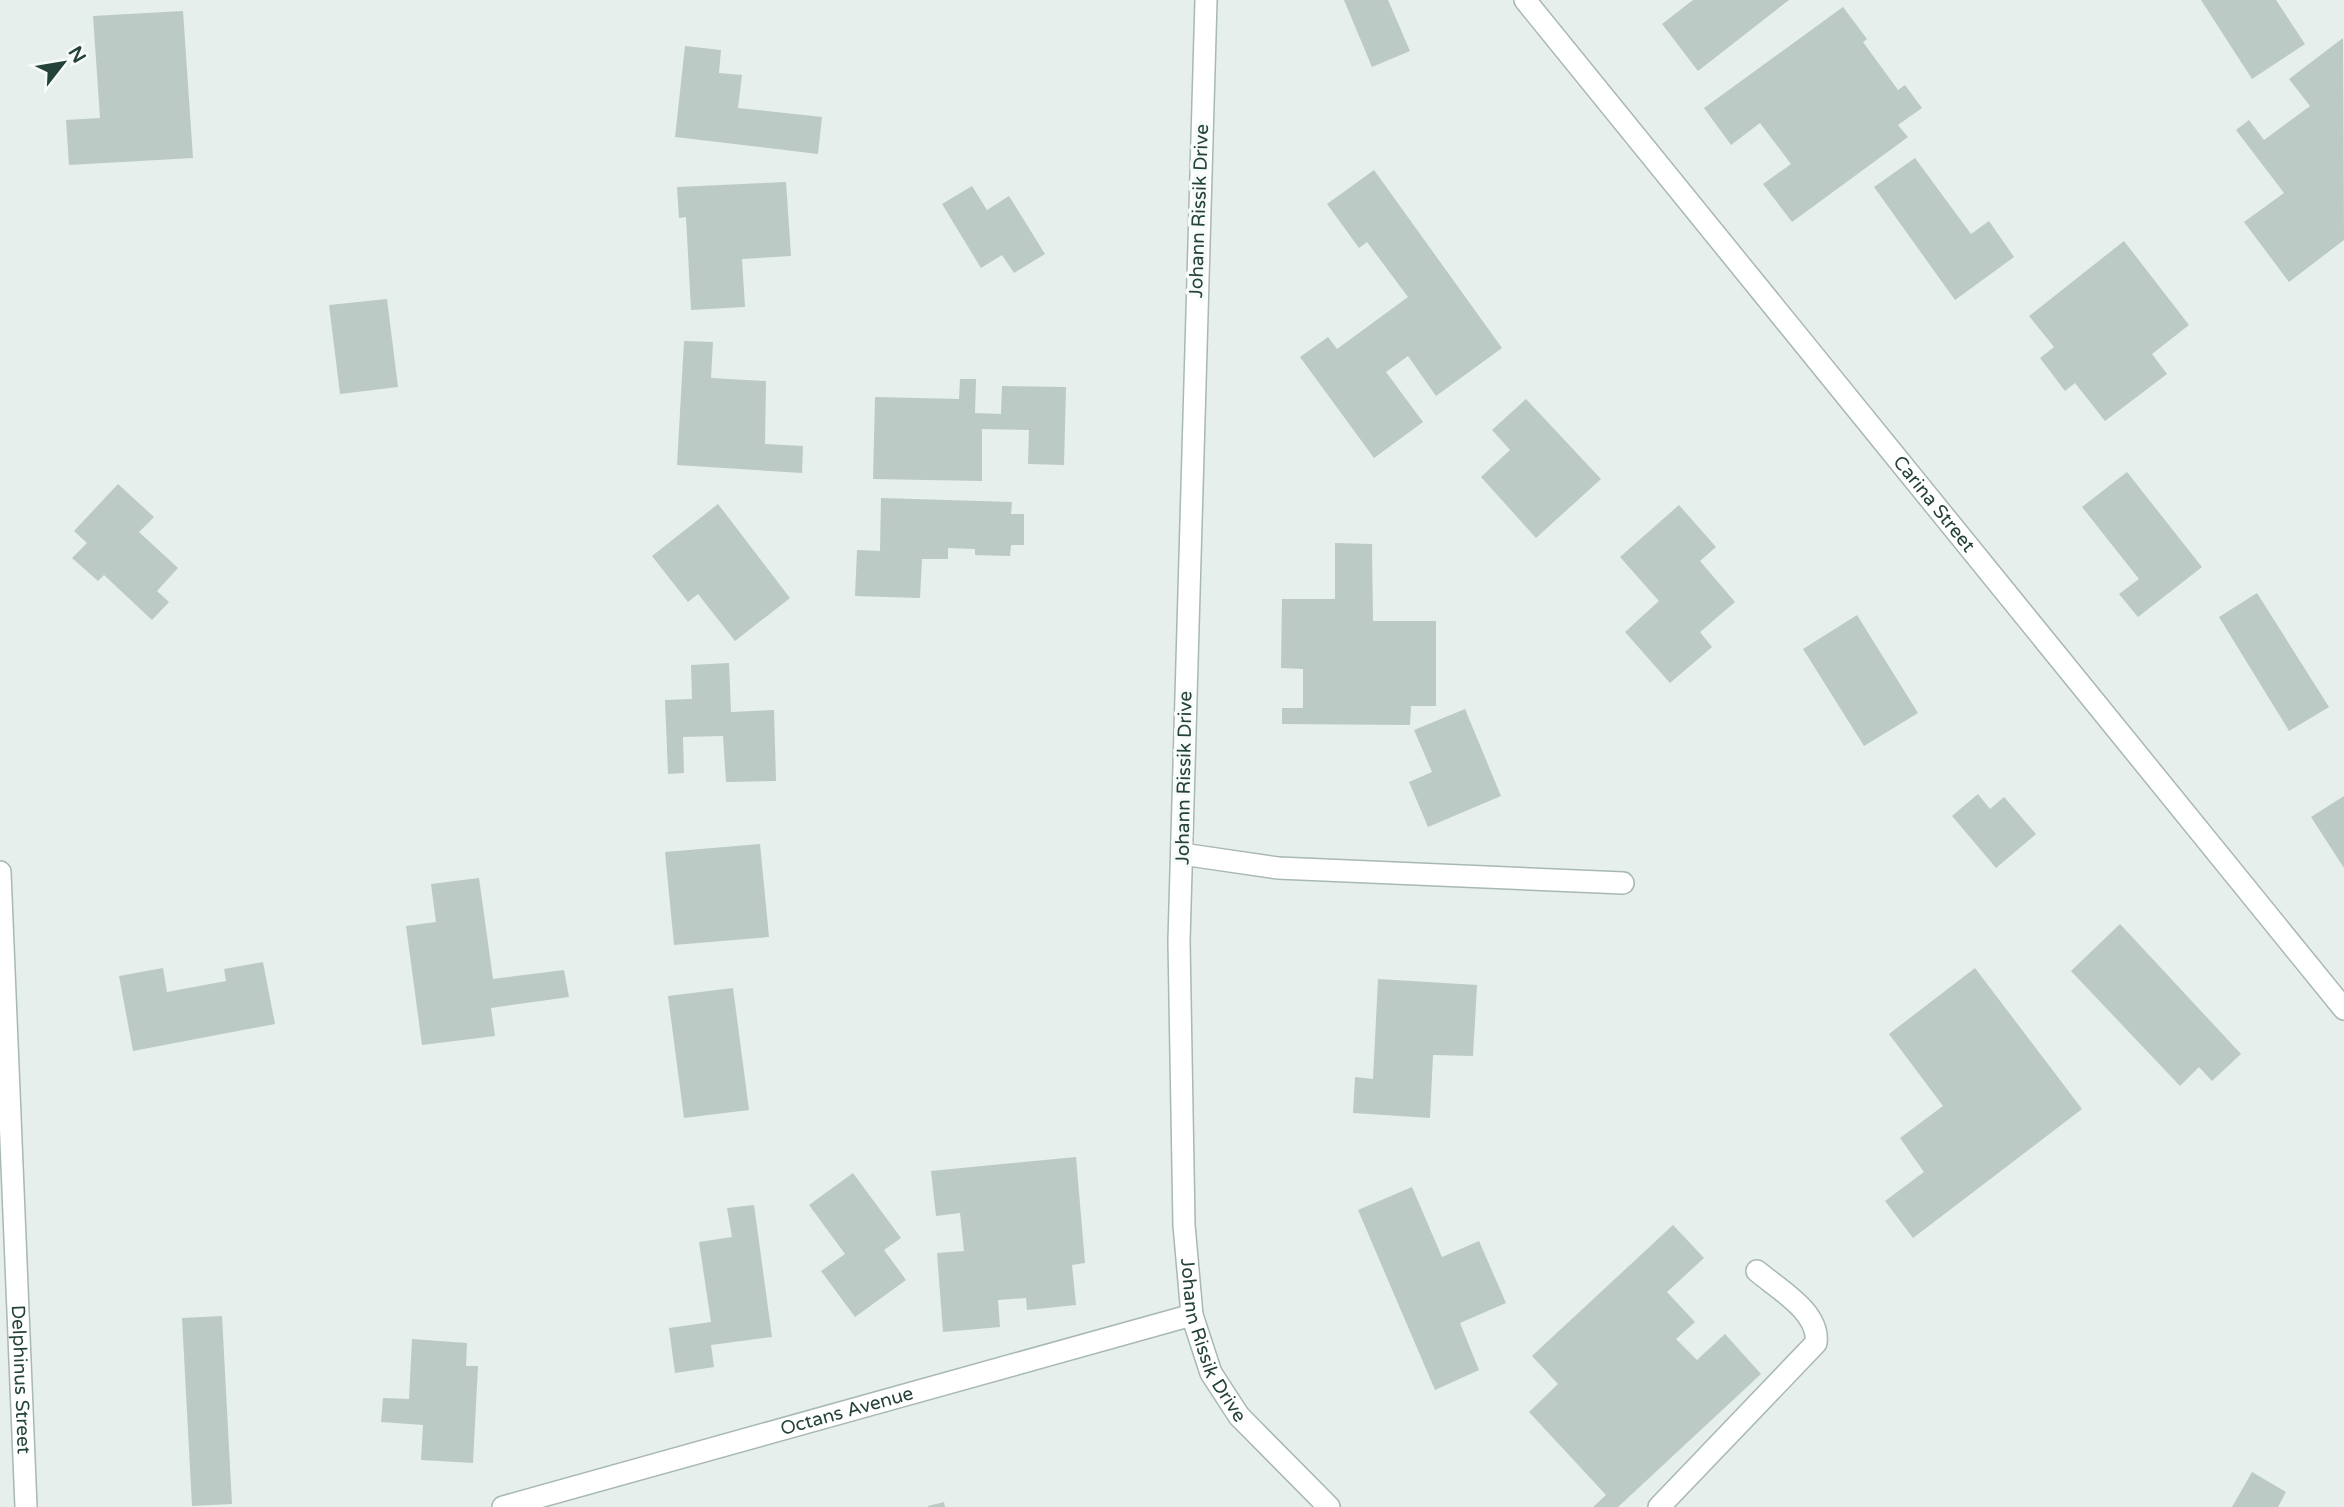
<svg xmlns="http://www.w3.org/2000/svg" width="2344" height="1507" font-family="'Varela Round',sans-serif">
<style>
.building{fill:#bbcac4}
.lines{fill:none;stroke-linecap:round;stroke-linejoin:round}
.minor-casing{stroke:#a8b8b2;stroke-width:24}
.minor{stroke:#fff;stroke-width:21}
.labels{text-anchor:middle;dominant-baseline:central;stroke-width:7;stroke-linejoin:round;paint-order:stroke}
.street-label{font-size:19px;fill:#24423a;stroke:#f7fbf9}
</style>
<rect width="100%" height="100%" fill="#e6efeb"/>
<g class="building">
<polygon points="1344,0 1388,0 1410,51 1372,67"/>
<polygon points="1693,0 1789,0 1698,71 1662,24"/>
<polygon points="2201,0 2276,0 2305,44 2252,79"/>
<polygon points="1843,7 1867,39 1863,42 1898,90 1905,85 1922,108 1898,125 1908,137 1792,222 1763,184 1791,164 1760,123 1731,145 1704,108"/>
<polygon points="183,11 193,158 69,165 66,120 100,118 93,16"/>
<polygon points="2343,38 2344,240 2289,282 2244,222 2284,193 2236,130 2249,120 2264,140 2310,106 2289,79"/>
<polygon points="685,46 721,50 719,73 742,75 738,108 822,117 818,154 675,137"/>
<polygon points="1915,158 1971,234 1989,221 2014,257 1955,300 1874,187"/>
<polygon points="1374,170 1502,348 1436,396 1408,356 1386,372 1423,422 1374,458 1300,357 1328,337 1337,349 1408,297 1367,242 1359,248 1327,204"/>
<polygon points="786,182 791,256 742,259 745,307 691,310 686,217 679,218 677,187"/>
<polygon points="972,186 987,210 1009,196 1045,254 1014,273 1002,255 981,268 942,204"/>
<polygon points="2124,241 2189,325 2152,354 2167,374 2105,421 2075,383 2065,391 2040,358 2054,347 2029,316"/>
<polygon points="387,299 398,387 340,394 329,305"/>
<polygon points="684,341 713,342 711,378 766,381 765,444 803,446 802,473 677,465"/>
<polygon points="960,379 976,379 975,413 1001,414 1002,386 1066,387 1064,465 1028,464 1029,430 982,429 982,481 873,479 875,397 959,399"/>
<polygon points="1526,399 1601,479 1536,538 1481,477 1510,450 1492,430"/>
<polygon points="2127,472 2202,567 2138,617 2119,594 2139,579 2082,507"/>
<polygon points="118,484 154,517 139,532 178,568 157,591 169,602 152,620 104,575 98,581 72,558 87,543 74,531"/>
<polygon points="881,498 1012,502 1011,514 1024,514 1024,545 1011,545 1010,556 975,555 975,549 948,548 948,559 922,559 920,598 855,596 857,550 880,551"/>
<polygon points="718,504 790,598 735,641 698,594 688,602 652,556"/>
<polygon points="1679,505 1716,547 1700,561 1735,602 1700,632 1712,647 1670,683 1625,632 1659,601 1620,557"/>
<polygon points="1335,543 1372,544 1373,621 1436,621 1436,706 1411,706 1410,725 1282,724 1282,708 1303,708 1303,669 1281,668 1282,599 1335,599"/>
<polygon points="2257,593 2329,707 2289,731 2219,617"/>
<polygon points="1857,615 1918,713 1864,746 1803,649"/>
<polygon points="729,663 731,712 774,710 776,781 726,782 723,736 683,737 684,773 668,774 665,700 692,699 691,665"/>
<polygon points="1465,709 1501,796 1428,827 1409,782 1432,772 1414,730"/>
<polygon points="1978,794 1990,809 2004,797 2036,834 1996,868 1952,816"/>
<polygon points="2344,796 2344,868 2311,817"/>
<polygon points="760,844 769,937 674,945 665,852"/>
<polygon points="479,878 493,979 564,970 569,997 491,1008 495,1036 422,1045 406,926 436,922 431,884"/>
<polygon points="2120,924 2241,1054 2212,1081 2199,1067 2180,1086 2071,971"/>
<polygon points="263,962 275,1024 133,1051 119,976 163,968 167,992 226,981 224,969"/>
<polygon points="1975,968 2082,1109 1913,1238 1885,1201 1924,1172 1900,1138 1943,1106 1889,1034"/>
<polygon points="1378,979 1477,985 1473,1056 1433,1055 1430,1118 1353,1113 1355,1077 1373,1079"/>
<polygon points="733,988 749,1110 684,1118 668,996"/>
<polygon points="1076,1157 1085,1263 1072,1265 1076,1305 1027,1310 1026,1298 998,1300 1000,1327 943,1332 937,1253 964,1251 960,1213 936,1216 931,1171"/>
<polygon points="853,1173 901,1238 884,1250 906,1280 855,1317 821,1271 845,1254 809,1205"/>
<polygon points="1412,1187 1442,1257 1479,1241 1506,1303 1460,1323 1479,1370 1435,1390 1358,1210"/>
<polygon points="754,1205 772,1337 711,1345 714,1367 675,1373 669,1328 711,1322 699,1242 732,1237 727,1208"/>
<polygon points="1673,1225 1704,1258 1667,1292 1695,1322 1676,1339 1697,1360 1725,1334 1761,1374 1618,1507 1593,1507 1606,1495 1529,1412 1558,1384 1532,1356"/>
<polygon points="222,1316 232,1504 192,1506 182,1318"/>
<polygon points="412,1339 467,1343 466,1366 478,1366 473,1463 421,1460 423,1425 381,1422 383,1398 409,1399"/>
<polygon points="2252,1472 2286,1492 2278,1507 2232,1507"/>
<polygon points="944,1502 945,1507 928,1507 928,1506"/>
</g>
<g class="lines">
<g class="minor-casing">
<g id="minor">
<path id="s1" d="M1206 0 1179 941 1184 1225 1192 1315 1211 1373 1239 1416 1329 1507"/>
<path id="s2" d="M1525 0 2344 1009"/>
<polyline points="1182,854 1278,868 1623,883"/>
<path id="s3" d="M0 872 26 1507"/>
<path id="s4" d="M503 1507 1192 1315"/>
<path d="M1659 1507 1816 1343C1820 1312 1778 1289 1757 1271"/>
</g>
</g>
<use href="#minor" class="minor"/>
</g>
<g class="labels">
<g class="street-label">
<text transform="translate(1199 211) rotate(-88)">Johann Rissik Drive</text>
<text stroke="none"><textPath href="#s2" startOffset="649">Carina Street</textPath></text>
<text transform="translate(1184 778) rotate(-89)">Johann Rissik Drive</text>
<text stroke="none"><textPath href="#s1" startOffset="1346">Johann Rissik Drive</textPath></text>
<text stroke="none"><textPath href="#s3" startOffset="508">Delphinus Street</textPath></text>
<text stroke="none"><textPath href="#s4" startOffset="357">Octans Avenue</textPath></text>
</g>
</g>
<g transform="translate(63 63) rotate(59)" stroke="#f7fbf9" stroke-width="5" paint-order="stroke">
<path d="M0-5L12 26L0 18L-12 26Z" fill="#24423a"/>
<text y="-10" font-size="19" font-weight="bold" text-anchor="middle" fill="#24423a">N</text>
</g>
</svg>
